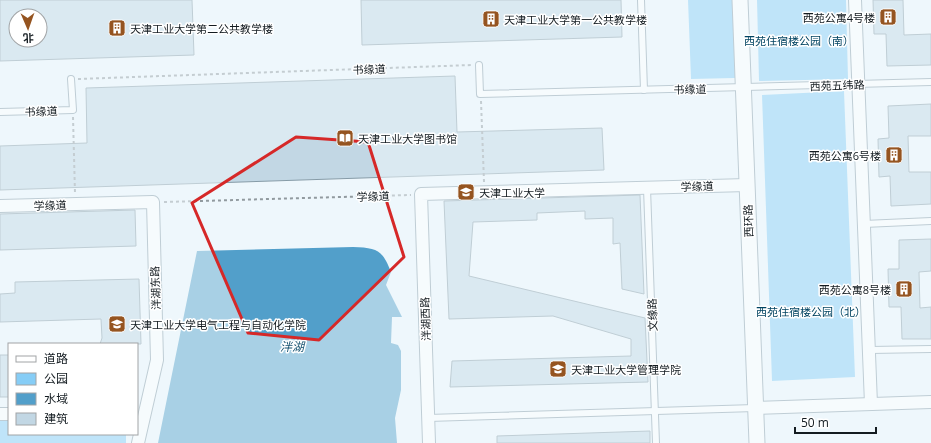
<svg xmlns="http://www.w3.org/2000/svg" width="931" height="443" font-family="'Open Sans','Noto Sans SC',sans-serif">
<style>
.green{fill:#86cdf6}
.water{fill:#529fca}
.building{fill:#c2d7e4;stroke:#869ba7;fill-rule:evenodd}
.lines{fill:none;stroke-linecap:round;stroke-linejoin:round}
.service-casing{stroke:#869aa7;stroke-width:8}
.minor-casing{stroke:#869aa7;stroke-width:14}
.tertiary-casing{stroke:#869aa7;stroke-width:17}
.path{stroke:#919a9f;stroke-width:2;stroke-dasharray:3 3;stroke-linecap:butt}
.service{stroke:#fff;stroke-width:6}
.minor{stroke:#fff;stroke-width:12}
.tertiary{stroke:#fff;stroke-width:15}
.marked{fill:none;stroke:#d62828;stroke-width:3;stroke-linejoin:round}
.labels{text-anchor:middle;dominant-baseline:central;stroke-width:3;stroke-linejoin:round;paint-order:stroke}
.poi-label{font-size:11px;fill:#131b20;stroke:#fff;text-anchor:start}
.park-label{font-size:11px;fill:#004361;stroke:#fff}
.street-label{font-size:11px;fill:#131b20;stroke:#fff}
.water-label{font-size:12px;font-style:italic;fill:#165270;stroke:#fff}
</style>
<rect width="100%" height="100%" fill="#eef7fc"/>
<g class="green">
<polygon points="688,0 734,0 735,78 691,79"/>
<polygon points="757,0 846,0 848,79 759,81"/>
<polygon points="844,91 855,377 772,381 762,95"/>
<polygon points="0,419 9,419 9,434 126,434 126,443 0,443"/>
</g>
<path class="water" d="M353 247C377 248 382 249 391 272L386 285 402 317H392L391 343 398 345 401 351V390L395 418 397 443H158L197 251Z"/>
<g class="building">
<path d="M0 0H192L194 55 0 61ZM16 16H40V40H16Z"/>
<polygon points="361,0 621,0 622,37 362,45"/>
<polygon points="873,0 903,0 904,35 931,34 931,65 887,66 886,34 874,34"/>
<polygon points="455,76 457,132 602,128 604,170 0,190 0,146 87,143 86,88"/>
<polygon points="931,104 931,136 908,136 909,172 931,172 931,204 891,206 890,176 879,177 878,139 889,138 888,106"/>
<polygon points="640,195 644,294 622,289 620,243 613,244 613,218 585,219 585,211 537,213 537,220 473,222 469,276 645,318 648,382 450,387 452,361 631,356 631,339 553,316 449,319 444,201"/>
<polygon points="135,210 136,246 0,250 0,214"/>
<polygon points="931,239 931,271 919,272 920,308 931,307 931,339 902,339 901,307 889,307 888,269 899,269 899,240"/>
<polygon points="139,279 141,344 100,344 102,338 101,319 0,322 0,294 15,293 15,282"/>
<rect x="0" y="355" width="9" height="42"/>
<polygon points="650,431 650,443 497,443 497,436"/>
</g>
<g class="lines">
<g class="service-casing">
<g id="service">
<polyline points="641,0 644,90"/>
<polyline points="479,65 480,94 931,82"/>
<polyline points="0,112 73,110 71,79"/>
<polyline points="647,188 656,443"/>
<polyline points="864,224 931,221"/>
<polyline points="870,350 931,349"/>
<polyline points="428,418 755,408"/>
</g>
</g>
<g class="minor-casing">
<g id="minor">
<polyline points="855,0 871,404"/>
<polyline points="0,206 153,202 157,360 138,443"/>
<polyline points="755,408 931,402"/>
<polyline points="0,414 9,414"/>
<polyline points="429,443 421,194 747,185"/>
</g>
</g>
<g class="tertiary-casing">
<polyline id="tertiary" points="740,0 757,443"/>
</g>
<g class="path">
<polyline points="78,79 472,65"/>
<polyline points="481,101 484,182"/>
<polyline points="73,117 75,194"/>
<polyline points="164,202 411,195"/>
</g>
<use href="#service" class="service"/>
<use href="#minor" class="minor"/>
<use href="#tertiary" class="tertiary"/>
</g>
<path d="M0 0H931V443H0ZM296 137 368 142 404 257 319 340 248 333 192 203Z" fill="#eef7fc" fill-opacity=".55" fill-rule="evenodd"/>
<path class="marked" d="M296 137 368 142 404 257 319 340 248 333 192 203Z"/>
<defs>
<g id="building-square" transform="scale(0.9)"><rect x="-9" y="-9" width="18" height="18" rx="4" fill="#955420" stroke="#fff"/><path d="M-4-6H4V6H1V3H-1V6H-4ZM-2.5-4.3h1.7v1.8h-1.7ZM.8-4.3h1.7v1.8H.8ZM-2.5-1h1.7V.8h-1.7ZM.8-1h1.7V.8H.8Z" fill="#fff"/></g>
<g id="library-square" transform="scale(0.9)"><rect x="-9" y="-9" width="18" height="18" rx="4" fill="#955420" stroke="#fff"/><path d="M-6-4Q-3-5.5-.7-3.5V5Q-3 3-6 4ZM6-4Q3-5.5 .7-3.5V5Q3 3 6 4Z" fill="#fff"/></g>
<g id="university-square" transform="scale(0.9)"><rect x="-9" y="-9" width="18" height="18" rx="4" fill="#955420" stroke="#fff"/><path d="M0-5L7-2L0 1L-7-2ZM-4 1L0 2.5L4 1V4Q0 6-4 4Z" fill="#fff"/></g>
</defs>
<g fill-rule="evenodd">
<use href="#building-square" x="888" y="17"/>
<use href="#building-square" x="491" y="19"/>
<use href="#building-square" x="117" y="28"/>
<use href="#library-square" x="345" y="138"/>
<use href="#building-square" x="894" y="155"/>
<use href="#university-square" x="466" y="192"/>
<use href="#building-square" x="904" y="289"/>
<use href="#university-square" x="117" y="324"/>
<use href="#university-square" x="558" y="369"/>
</g>
<g class="labels">
<g class="poi-label">
<text x="875" y="17" text-anchor="end">西苑公寓4号楼</text>
<text x="504" y="19">天津工业大学第一公共教学楼</text>
<text x="130" y="28">天津工业大学第二公共教学楼</text>
<text x="358" y="138">天津工业大学图书馆</text>
<text x="881" y="155" text-anchor="end">西苑公寓6号楼</text>
<text x="479" y="192">天津工业大学</text>
<text x="891" y="289" text-anchor="end">西苑公寓8号楼</text>
<text x="130" y="324">天津工业大学电气工程与自动化学院</text>
<text x="571" y="369">天津工业大学管理学院</text>
</g>
<g class="park-label">
<text x="799" y="40">西苑住宿楼公园（南）</text>
<text x="811" y="311">西苑住宿楼公园（北）</text>
</g>
<g class="street-label">
<text transform="translate(369 69) rotate(-2)">书缘道</text>
<text transform="translate(837 85) rotate(-2)">西苑五纬路</text>
<text transform="translate(690 89) rotate(-1)">书缘道</text>
<text transform="translate(41 111) rotate(-2)">书缘道</text>
<text transform="translate(697 186) rotate(-2)">学缘道</text>
<text transform="translate(373 196) rotate(-2)">学缘道</text>
<text transform="translate(50 205) rotate(-2)">学缘道</text>
<text transform="translate(748 221) rotate(-92)">西环路</text>
<text transform="translate(155 288) rotate(-92)">泮湖东路</text>
<text transform="translate(652 315) rotate(-92)">文缘路</text>
<text transform="translate(425 319) rotate(-92)">泮湖西路</text>
</g>
<g class="water-label">
<text x="292" y="346">泮湖</text>
</g>
</g>
<rect x="8" y="343" width="130" height="92" fill="#ffffff" stroke="#a1a4a6"/>
<rect x="16" y="356" width="20" height="6" fill="#ffffff" stroke="#a1a4a6"/>
<text x="44" y="363" font-size="12" fill="#131b20">道路</text>
<rect x="16" y="373" width="20" height="12" fill="#86cdf6" stroke="#a1a4a6"/>
<text x="44" y="383" font-size="12" fill="#131b20">公园</text>
<rect x="16" y="393" width="20" height="12" fill="#529fca" stroke="#a1a4a6"/>
<text x="44" y="403" font-size="12" fill="#131b20">水域</text>
<rect x="16" y="413" width="20" height="12" fill="#c2d7e4" stroke="#a1a4a6"/>
<text x="44" y="423" font-size="12" fill="#131b20">建筑</text>
<g transform="translate(28 28) rotate(178)"><circle r="19" fill="#ffffff" stroke="#a1a4a6"/>
<path d="M0-3L7 15L0 10L-7 15Z" fill="#955420"/>
<text y="-6" font-size="11" font-weight="bold" text-anchor="middle" fill="#131b20">北</text>
</g>
<path d="M795 427v6h81v-6" fill="none" stroke="#131b20" stroke-width="2"/>
<text x="801" y="427" font-size="12" fill="#131b20" stroke="#ffffff" stroke-width="3" paint-order="stroke">50 m</text>
</svg>
